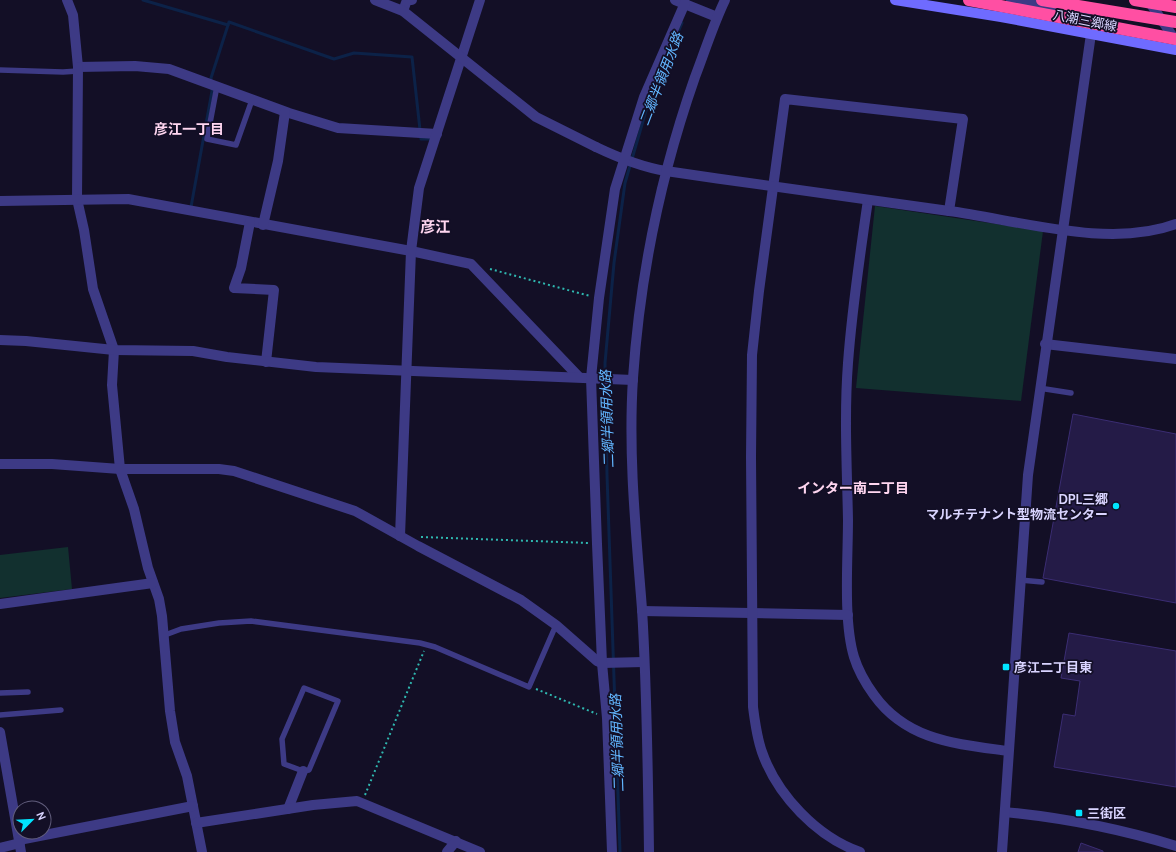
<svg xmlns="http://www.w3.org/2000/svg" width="1176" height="852" font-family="Cabin,'Noto Sans JP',sans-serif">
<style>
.green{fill:#12302f}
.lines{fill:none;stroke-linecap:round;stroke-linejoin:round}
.stream{stroke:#0c2248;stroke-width:3}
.building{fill:#241b47;stroke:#3b2d73}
.path{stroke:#2fb8b0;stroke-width:2;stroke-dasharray:2 3;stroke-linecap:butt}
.service{stroke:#3d3a85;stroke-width:5.5}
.minor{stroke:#3d3a85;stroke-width:10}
.tertiary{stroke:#3d3a85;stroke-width:10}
.secondary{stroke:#6f6bff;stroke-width:10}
.motorway-bridge{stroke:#ff4fa3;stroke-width:12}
.poi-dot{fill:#00e5ff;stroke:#130f26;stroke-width:1.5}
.labels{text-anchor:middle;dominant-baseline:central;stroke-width:3.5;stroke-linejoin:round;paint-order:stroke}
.street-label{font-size:13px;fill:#d9d4ff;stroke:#130f26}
.poi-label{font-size:13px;font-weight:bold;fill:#d9d4ff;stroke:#130f26;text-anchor:start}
.water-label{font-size:14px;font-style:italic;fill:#62b6ff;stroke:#130f26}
.neighbourhood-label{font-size:14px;font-weight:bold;fill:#ffd6f0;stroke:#130f26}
.quarter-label{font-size:15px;font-weight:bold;fill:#ffd6f0;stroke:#130f26}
</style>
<rect width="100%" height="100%" fill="#130f26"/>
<g class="green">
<polygon points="875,206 1043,231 1021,401 856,388"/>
<polygon points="68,547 72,589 0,598 0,555"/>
</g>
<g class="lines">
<g class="stream">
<polyline points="143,0 228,25"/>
<polyline points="191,207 212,91 211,78 229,22 334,59 354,53 412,57 421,139 430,139 431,141"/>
<polyline points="620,852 607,475 605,363 614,263 625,183 650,97 682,23"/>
</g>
</g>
<g class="building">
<polygon points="1073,414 1176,434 1176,603 1043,578"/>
<polygon points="1069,633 1176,651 1176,787 1054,767 1063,714 1075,716 1080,681 1061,678"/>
<polygon points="1081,843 1103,851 1103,852 1078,852"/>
</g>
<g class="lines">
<g class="path">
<polyline points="490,269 590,296"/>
<polyline points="421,537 589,543"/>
<polyline points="536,689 597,714"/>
<polyline points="365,795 424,651"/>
</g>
<g class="service">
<polyline points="0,70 63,72 78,71"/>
<polyline points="217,86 207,139 236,145 252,100"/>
<polyline points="1039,388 1071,393"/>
<polyline points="1020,580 1042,582"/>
<polyline points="165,635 181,629 219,623 251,621 420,643 435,647 529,687 556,625"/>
<polygon points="304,688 338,701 309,770 303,771 284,764 282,739"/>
<polyline points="0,693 28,692"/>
<polyline points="0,715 61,710"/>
</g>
<g class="minor">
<polyline points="67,0 73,15 78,67 135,66 169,69 289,113 338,128 437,134"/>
<polyline points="675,0 717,17"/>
<polyline points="1148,0 1176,41"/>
<polyline points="403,11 407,0 412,0"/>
<polyline points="78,67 77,199 84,230 93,289 114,350 112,385 120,469 134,509 148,568 159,599 162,616 170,711 175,742 187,776 202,852"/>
<path d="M596 147C619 158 641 167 666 171"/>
<path d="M868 200C860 254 852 308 848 363 844 415 847 468 848 520 848 559 843 621 854 657 858 670 866 684 874 695 907 741 957 744 1008 751"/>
<polyline points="0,201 128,199 411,251 471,264 579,377"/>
<polyline points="250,222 241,268 234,288 274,290 266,362"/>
<polyline points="263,225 278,161 285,112"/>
<polyline points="0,340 26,341 114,350 193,351 227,357 316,367 633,380"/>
<polyline points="0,464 52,464 120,469 219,469 234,471 355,511 418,546 521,600 556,625 597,661 602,663 644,662"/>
<polyline points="400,536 411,251 419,188 480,0"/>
<polyline points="0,604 153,583"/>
<polyline points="642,611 848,615"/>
<polyline points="0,732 21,852"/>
<polyline points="288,809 303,771"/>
<polyline points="196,823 313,805 357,801 480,852"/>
<polyline points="19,840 193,806"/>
<polyline points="0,848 20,843"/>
<polyline points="447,852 456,841"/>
<polyline points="612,852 607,718 602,663 597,544 591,378 599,298 615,189 644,97 685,3"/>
<path d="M860 852C817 837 777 795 762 752 757 738 755 723 753 707L751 457 752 355 759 291 785 99 963 119 949 211"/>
</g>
<g class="tertiary">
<polyline points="375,0 403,11 536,117 596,147"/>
<polyline points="1011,0 1051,7"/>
<path d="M666 171C760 185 854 197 949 211 1017 220 1110 249 1176 224"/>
<polyline points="1045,344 1176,359"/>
<path d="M1005 812C1066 818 1118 828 1176 846"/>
<path d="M649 852C648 771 647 689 642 609 636 532 628 455 633 378 640 275 661 174 695 77 705 51 713 25 725 0"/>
<path d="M1002 852 1028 475 1091 34C1089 17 1087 14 1071 10"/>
</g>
<polyline class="secondary" points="895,0 1001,17 1176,50"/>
<g class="motorway-bridge">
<polyline points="969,0 1176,39"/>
<polyline points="1042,0 1176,22"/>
<polyline points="1135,0 1176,7"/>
</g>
</g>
<g class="poi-dot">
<circle cx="1116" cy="506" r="4"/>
<rect x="1002" y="663" width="8" height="8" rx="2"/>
<rect x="1075" y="809" width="8" height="8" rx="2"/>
</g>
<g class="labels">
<g class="street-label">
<text transform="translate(1085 20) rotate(11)">八潮三郷線</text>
</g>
<g class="poi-label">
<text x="1108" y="499" text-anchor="end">DPL三郷<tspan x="1108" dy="15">マルチテナント型物流センター</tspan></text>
<text x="1014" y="667">彦江二丁目東</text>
<text x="1087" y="813">三街区</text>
</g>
<g class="water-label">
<text transform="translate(661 79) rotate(-69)">二郷半領用水路</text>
<text transform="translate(607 419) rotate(-92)">二郷半領用水路</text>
<text transform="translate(617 743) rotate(-92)">二郷半領用水路</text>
</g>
<g class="neighbourhood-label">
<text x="189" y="129">彦江一丁目</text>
<text x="853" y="488">インター南二丁目</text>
</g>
<g class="quarter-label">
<text x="435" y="227">彦江</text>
</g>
</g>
<g transform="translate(32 820) rotate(66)"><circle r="19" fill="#130f26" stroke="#625e7d"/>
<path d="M0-3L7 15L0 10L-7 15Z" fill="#00e5ff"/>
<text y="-6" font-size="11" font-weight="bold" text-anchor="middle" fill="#d9d4ff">N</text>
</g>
</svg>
